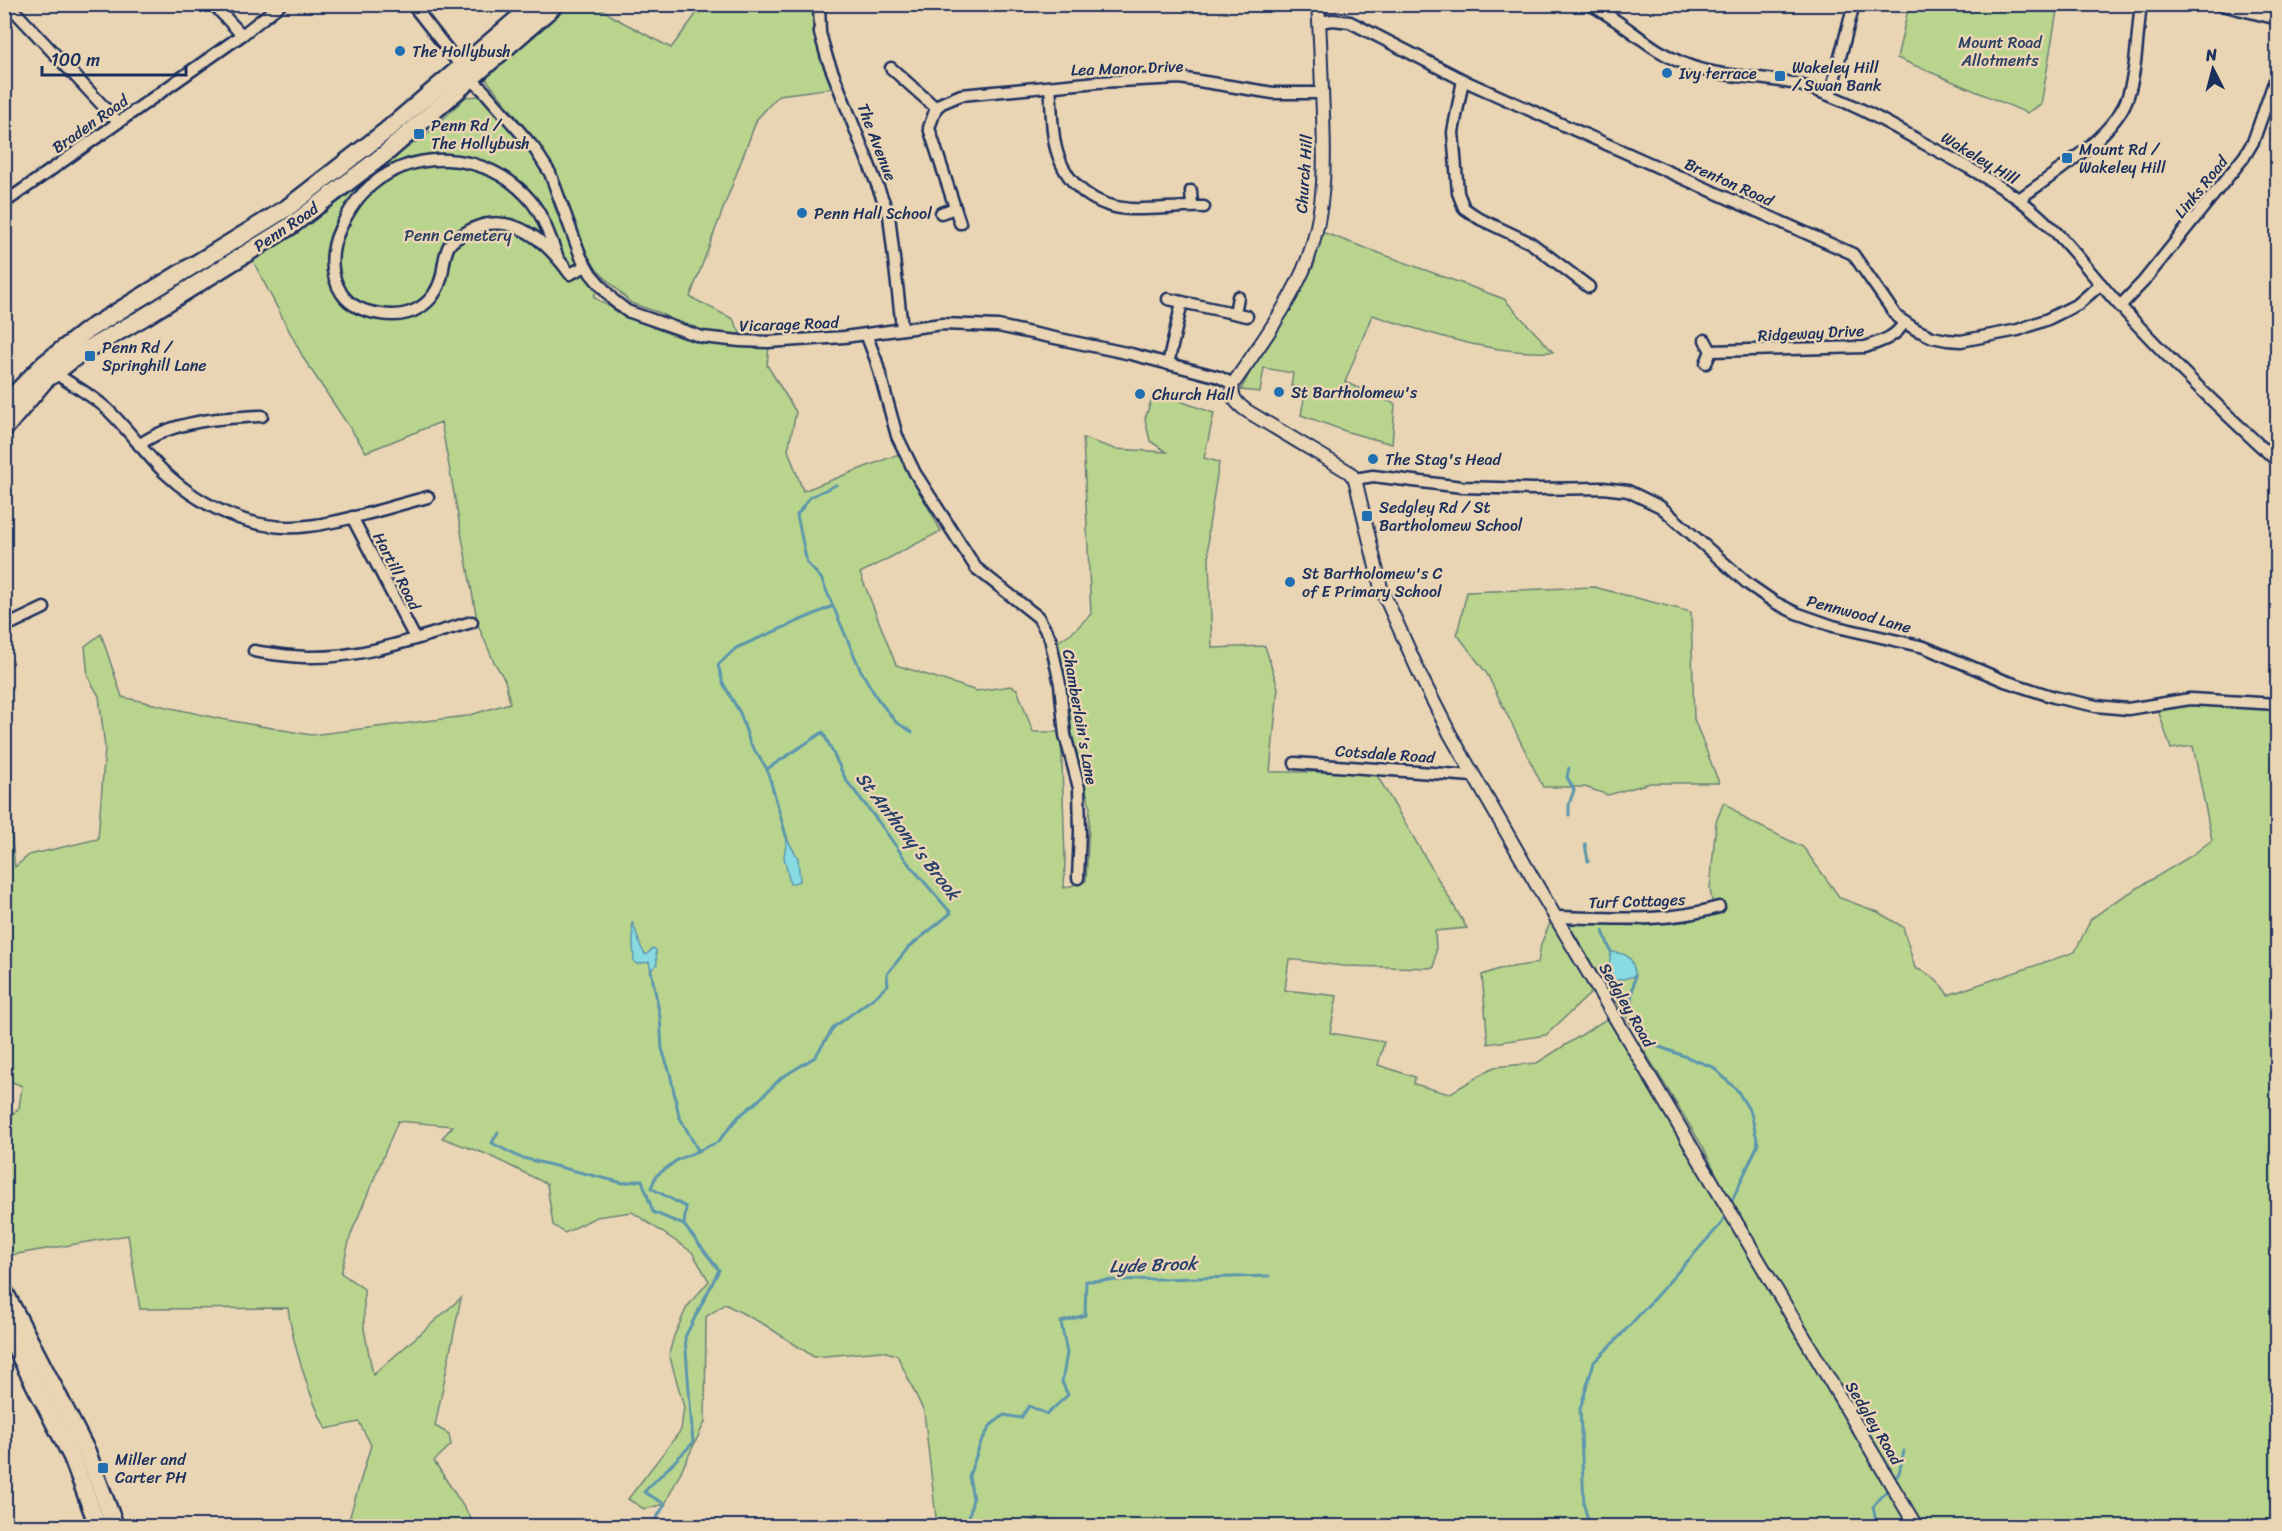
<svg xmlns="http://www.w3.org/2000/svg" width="2282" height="1531" font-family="Sriracha,sans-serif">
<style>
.green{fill:#b9d58d;stroke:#6a8276;stroke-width:1.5}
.water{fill:#89dbe2;stroke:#5d96ad;stroke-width:1.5}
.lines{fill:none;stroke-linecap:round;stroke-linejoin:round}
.stream{stroke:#5d96ad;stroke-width:3}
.minor-casing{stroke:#1b2f5e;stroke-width:15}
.tertiary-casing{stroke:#1b2f5e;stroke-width:16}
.trunk-casing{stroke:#1b2f5e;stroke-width:21}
.minor{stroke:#e9d5b3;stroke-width:10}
.tertiary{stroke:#e9d5b3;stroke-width:12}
.trunk{stroke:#e9d5b3;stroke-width:16}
.poi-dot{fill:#1f6fb2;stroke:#e9d5b3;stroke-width:2}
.labels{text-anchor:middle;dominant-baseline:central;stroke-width:5;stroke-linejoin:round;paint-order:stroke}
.park-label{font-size:16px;fill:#2b4063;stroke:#e9d5b3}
.poi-label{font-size:16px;fill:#1b2f5e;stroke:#e9d5b3;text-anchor:start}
.street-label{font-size:16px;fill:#1b2f5e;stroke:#e9d5b3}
.water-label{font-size:18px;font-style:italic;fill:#26406b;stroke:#e9d5b3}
</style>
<rect width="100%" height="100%" fill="#e9d5b3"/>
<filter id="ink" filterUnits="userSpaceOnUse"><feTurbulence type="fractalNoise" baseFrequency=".0167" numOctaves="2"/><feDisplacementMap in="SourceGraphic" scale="12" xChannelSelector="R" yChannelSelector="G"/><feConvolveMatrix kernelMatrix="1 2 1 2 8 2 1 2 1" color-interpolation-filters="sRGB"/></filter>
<g filter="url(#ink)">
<g class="green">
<polygon points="568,5 596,5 615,18 671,48 703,5 813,5 817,45 833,88 779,95 757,119 690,297 733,319 742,337 723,336 680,324 660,313 631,303 591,264 556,171 533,137 485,78"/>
<polygon points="1909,5 2058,5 2041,105 2027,113 1897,58"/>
<path d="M480 96C501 119 532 146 547 173 552 183 551 194 554 205 563 234 583 261 598 287L594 297C618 314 673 338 702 343 724 347 747 345 769 346L767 365 796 412 788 450 803 491 899 454 941 531 860 573 896 665 977 691 1011 686 1017 689 1033 732H1061L1065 859 1064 888 1086 881 1090 806 1072 734 1056 643 1074 631 1091 614 1083 438 1115 449 1167 452 1150 441 1145 419 1154 392 1214 413 1204 458 1219 462 1208 532 1212 648 1265 646 1278 688 1270 772H1375L1467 928 1435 931 1436 950 1434 968 1342 966 1289 959 1285 990 1337 996 1330 1033 1384 1042 1378 1065 1415 1077 1414 1084 1449 1094 1494 1067 1537 1063 1608 1018 1910 1526H1158L1154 1521 1150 1526H1046L1033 1519 1026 1526H937L924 1412 897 1355 882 1351 814 1357 765 1325 725 1304 706 1317 705 1422 665 1504 644 1509 628 1499 681 1430 684 1407 669 1354 674 1336 687 1307 709 1281 692 1252 632 1212 596 1217 565 1233 553 1225 547 1184 486 1154 442 1138 453 1126 398 1121 351 1234 341 1273 364 1289V1329L373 1375 461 1298 435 1426 449 1434 451 1445 434 1461 476 1526H347L371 1445 359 1422 326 1429C310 1399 292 1342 288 1308L140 1309 128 1235 5 1256V1121L19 1108 22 1086 5 1079 4 769 15 867 29 855 98 839 105 748 99 696 88 677 85 646 101 634 122 697 221 719 311 735 467 716 510 703 505 680 494 662 478 625 441 422 366 452 304 359 253 261 311 223 372 177 405 149 425 136 466 97Z"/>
<path d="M1322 232 1504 299 1553 352C1491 355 1430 333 1372 315L1345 382 1395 404 1392 444 1348 432 1301 415 1305 394 1298 393V387L1291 386 1293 373 1264 368 1260 392 1241 390 1255 362 1274 337 1301 291 1314 265Z"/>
<polygon points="1594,587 1691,612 1694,719 1719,783 1650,783 1608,795 1585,787 1543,787 1487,674 1457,634 1467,592"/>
<path d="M2187 705 2277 708V786L2270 787 2278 824 2277 1526H1922L1728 1198 1703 1147 1640 1044 1639 1036 1601 979 1568 923 1640 926 1702 917 1719 913 1712 901 1710 889 1716 822 1724 802 1747 820 1803 847 1840 898 1878 912 1903 927 1915 968C1930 973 1940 982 1948 995L2075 952 2091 919 2116 901 2191 856 2212 840 2193 746 2171 749 2158 710Z"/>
<polygon points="1551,921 1592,992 1546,1035 1488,1044 1482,975 1499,969 1538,963 1541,944"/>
</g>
<g class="water">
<polygon points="787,839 798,858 800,881 790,884 784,857"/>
<path d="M632 922C638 933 638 947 646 955L653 948 656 950 657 964 651 970 649 962 637 964 634 962Z"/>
<path d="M1611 952C1629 953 1634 959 1635 976L1610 982 1608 973Z"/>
</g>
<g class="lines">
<g class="stream">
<polyline points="836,485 810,497 797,515 807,563 821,578 860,669 877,698 896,722 912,732"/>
<polyline points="1569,768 1567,777 1574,790 1569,804 1569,815"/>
<polyline points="767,769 750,743 740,713 723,683 718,665 736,648 833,606"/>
<polyline points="1585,844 1588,861"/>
<polyline points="1603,931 1611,952"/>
<polyline points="651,970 660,1017 662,1049 670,1073 679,1116 699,1152"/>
<polyline points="1635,976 1631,1000 1652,1044 1713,1067 1737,1090 1751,1113 1758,1144 1730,1205"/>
<polyline points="498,1132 492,1143 519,1157 623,1183 642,1180 653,1212 684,1225 719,1270 685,1337 693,1443 644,1492 665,1504 652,1526"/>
<polyline points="684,1225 686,1207 651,1188 656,1176 677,1160 718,1142 738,1117 758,1101 781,1078 815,1057 834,1027 876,996 888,985 887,974 908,948 951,913 908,863 878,821 846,780 823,732 767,769 787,839"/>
<polyline points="1894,1480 1899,1473 1904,1451"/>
<polyline points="967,1526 973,1499 969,1476 981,1442 991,1425 1004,1415 1021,1418 1029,1406 1047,1414 1068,1395 1062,1382 1067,1353 1061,1322 1085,1315 1086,1281 1269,1276"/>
<polyline points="1590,1526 1584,1506 1580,1409 1594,1362 1621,1335 1721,1224 1726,1213"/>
<polyline points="1877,1526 1873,1507 1889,1488"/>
</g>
<g class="minor-casing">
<g id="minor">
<polyline points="8,4 118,122"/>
<polyline points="213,4 242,35"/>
<polyline points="412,4 470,78 484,91 534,148 550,173 581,257 591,274 613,300 627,311 702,337 740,341 768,342 844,337 942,324 998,326 1131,354 1219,377 1233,384"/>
<polyline points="819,4 820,33 827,58 889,215 902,328"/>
<path d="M1589 4C1623 21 1649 50 1685 64 1721 79 1763 75 1800 85 1844 98 1884 121 1923 143 1955 160 1987 177 2017 198 2058 227 2086 269 2120 306 2170 361 2223 412 2278 462"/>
<polyline points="2218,4 2278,19"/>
<polyline points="1319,22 1333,20 1350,22 1467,82 1853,254 1897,317 1915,329 1932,337 1947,340 1961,341 2018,330 2048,319 2078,304 2101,284"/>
<polyline points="891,68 936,108"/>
<polyline points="1463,80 1453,132 1458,193 1464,208 1480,219 1531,243 1589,287"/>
<path d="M1050 87C1052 107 1051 136 1058 155 1069 188 1097 207 1130 209 1154 210 1179 206 1204 207"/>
<polyline points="1830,95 1854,4"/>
<polyline points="1191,191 1192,206"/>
<path d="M2019 199C2052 175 2116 135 2128 96 2137 67 2137 34 2141 4"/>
<polyline points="4,203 242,35 281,4"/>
<polyline points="941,213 955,208"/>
<polyline points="960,223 929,128 936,108 942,103 961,95 1098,82 1180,78 1273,93 1322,93"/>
<path d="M558 258C550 238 544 217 531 201 489 150 407 145 362 194 352 205 346 216 340 229 330 250 329 274 342 294 351 307 366 312 381 314 410 319 435 305 442 275 444 265 444 253 450 244 455 238 465 233 472 229 513 210 548 243 570 274L586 266"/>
<polyline points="1168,299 1247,316"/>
<polyline points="2120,306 2143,282 2244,157 2253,142 2278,71"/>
<polyline points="1235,313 1238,297"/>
<polyline points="866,334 876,360 897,436 915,473 976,568 1038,617 1050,638 1060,684 1065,735 1079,788 1080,832 1078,878"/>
<polyline points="1705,340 1711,351 1706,363"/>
<path d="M1711 351 1865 347C1880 342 1897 337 1904 322"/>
<polyline points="1168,364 1182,302"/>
<path d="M55 373C72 385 92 395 107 409 127 428 143 451 163 471 201 507 254 533 308 526 349 521 389 507 428 497"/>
<path d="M139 445C173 420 221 418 262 416"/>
<polyline points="1355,479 1373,476 1462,487 1533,489 1603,488 1628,491 1661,507 1748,584 1774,602 1796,613 1833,626 1924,647 2005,681 2054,697 2096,706 2128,709 2190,699 2278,704"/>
<polyline points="352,517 415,638"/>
<polyline points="4,627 44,608"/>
<path d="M254 651C272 654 291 657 309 657 366 658 419 637 472 622"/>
<polyline points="1295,763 1473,776"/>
<path d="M1556 917C1610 918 1666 923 1719 907"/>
</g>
</g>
<g class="tertiary-casing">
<path id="tertiary" d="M1318 4C1320 33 1321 62 1322 91 1325 152 1328 214 1303 271 1285 311 1258 348 1233 384 1230 397 1237 404 1247 411L1349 472 1355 479 1381 588 1422 679 1450 734 1543 896 1916 1526"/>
</g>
<g class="trunk-casing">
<g id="trunk">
<polyline points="4,405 44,364 86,331 287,208 386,131 535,4"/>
<polyline points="4,429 45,380 55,373 78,355 144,317 292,225 386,153 556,4"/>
<polyline points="4,1291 87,1452 115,1526"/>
<polyline points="4,1325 72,1457 98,1526"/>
</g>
</g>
<use href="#minor" class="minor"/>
<use href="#tertiary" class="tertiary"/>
<use href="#trunk" class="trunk"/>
</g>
</g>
<g class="poi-dot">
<circle cx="400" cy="51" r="6"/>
<circle cx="1667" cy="73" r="6"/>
<rect x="1774" y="70" width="12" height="12" rx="3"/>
<rect x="413" y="128" width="12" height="12" rx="3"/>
<rect x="2061" y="152" width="12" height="12" rx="3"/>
<circle cx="802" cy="213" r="6"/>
<rect x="84" y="350" width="12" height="12" rx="3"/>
<circle cx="1279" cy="392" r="6"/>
<circle cx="1140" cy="394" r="6"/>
<circle cx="1373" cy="459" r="6"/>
<rect x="1361" y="510" width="12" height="12" rx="3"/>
<circle cx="1290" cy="582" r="6"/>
<rect x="97" y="1462" width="12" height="12" rx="3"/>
</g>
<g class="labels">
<g class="park-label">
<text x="2000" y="42">Mount Road<tspan x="2000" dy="18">Allotments</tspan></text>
<text x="458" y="235">Penn Cemetery</text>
</g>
<g class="poi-label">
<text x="412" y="51">The Hollybush</text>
<text x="1792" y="67">Wakeley Hill<tspan x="1792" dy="18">/ Swan Bank</tspan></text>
<text x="1679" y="73">Ivy terrace</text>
<text x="431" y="125">Penn Rd /<tspan x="431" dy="18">The Hollybush</tspan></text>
<text x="2079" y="149">Mount Rd /<tspan x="2079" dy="18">Wakeley Hill</tspan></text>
<text x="814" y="213">Penn Hall School</text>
<text x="102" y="347">Penn Rd /<tspan x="102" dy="18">Springhill Lane</tspan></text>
<text x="1291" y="392">St Bartholomew's</text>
<text x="1152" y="394">Church Hall</text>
<text x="1385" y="459">The Stag's Head</text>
<text x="1379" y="507">Sedgley Rd / St<tspan x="1379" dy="18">Bartholomew School</tspan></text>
<text x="1302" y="573">St Bartholomew's C<tspan x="1302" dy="18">of E Primary School</tspan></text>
<text x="115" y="1459">Miller and<tspan x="115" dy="18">Carter PH</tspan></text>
</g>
<g class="street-label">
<text transform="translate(1127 68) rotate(-2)">Lea Manor Drive</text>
<text transform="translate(90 124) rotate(-35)">Braden Road</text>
<text transform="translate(877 142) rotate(69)">The Avenue</text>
<text transform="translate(1980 158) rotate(31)">Wakeley Hill</text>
<text transform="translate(1304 174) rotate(-86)">Church Hill</text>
<text transform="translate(1729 182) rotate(24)">Brenton Road</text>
<text transform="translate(2201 187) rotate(-51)">Links Road</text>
<text transform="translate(286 227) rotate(-34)">Penn Road</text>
<text transform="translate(789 324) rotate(-2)">Vicarage Road</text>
<text transform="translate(1811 333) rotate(-3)">Ridgeway Drive</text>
<text transform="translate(397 571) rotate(63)">Hartill Road</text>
<text transform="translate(1859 614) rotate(15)">Pennwood Lane</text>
<text transform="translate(1080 717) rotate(80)">Chamberlain's Lane</text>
<text transform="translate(1385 754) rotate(4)">Cotsdale Road</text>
<text transform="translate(1637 901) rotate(-2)">Turf Cottages</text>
<text transform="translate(1627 1005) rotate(60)">Sedgley Road</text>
<text transform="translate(1874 1423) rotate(59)">Sedgley Road</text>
</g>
<g class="water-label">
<text transform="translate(908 836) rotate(52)">St Anthony's Brook</text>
<text transform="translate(1153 1265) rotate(-2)">Lyde Brook</text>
</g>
</g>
<rect width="2282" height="1531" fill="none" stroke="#e9d5b3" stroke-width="24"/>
<rect x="12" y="12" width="2258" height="1507" fill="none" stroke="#1b2f5e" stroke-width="2" filter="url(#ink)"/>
<g transform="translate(2213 69) rotate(354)" stroke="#e9d5b3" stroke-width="4.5" paint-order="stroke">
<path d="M0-4.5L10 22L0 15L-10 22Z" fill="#1b2f5e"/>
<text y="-9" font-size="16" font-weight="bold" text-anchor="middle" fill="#1b2f5e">N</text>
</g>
<path d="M42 66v9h144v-9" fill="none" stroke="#1b2f5e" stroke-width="3"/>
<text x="51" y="66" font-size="18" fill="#1b2f5e" stroke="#e9d5b3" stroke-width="4.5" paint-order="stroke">100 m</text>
</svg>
